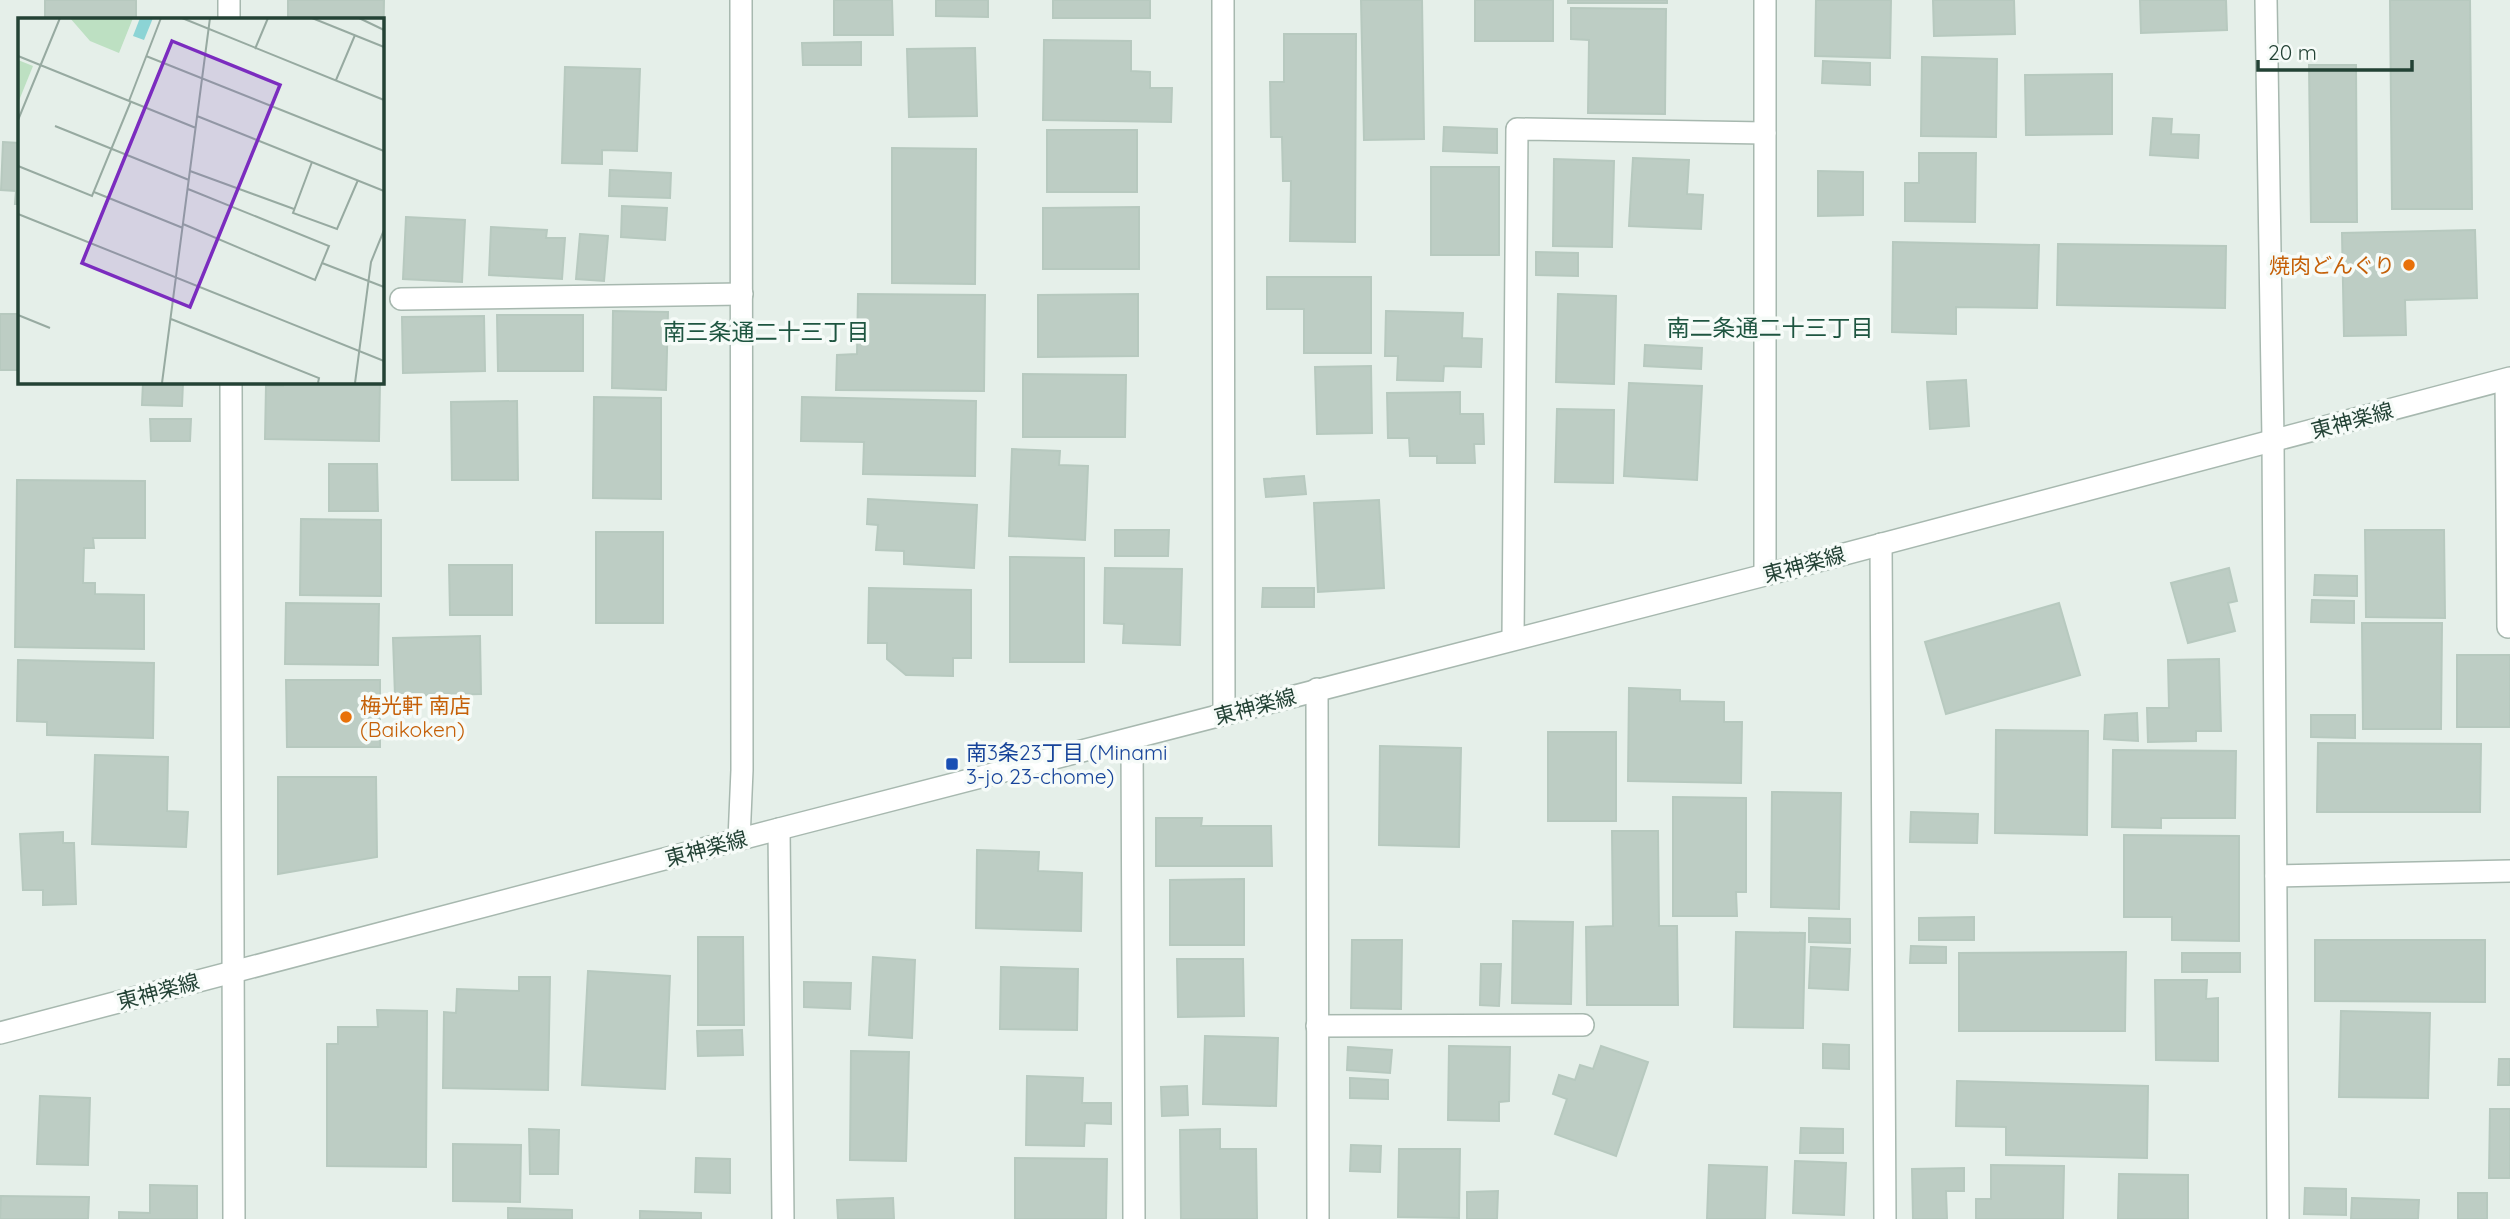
<svg xmlns="http://www.w3.org/2000/svg" width="2510" height="1219" font-family="Quicksand,'Noto Sans JP',sans-serif">
<style>
.building{fill:#bdcdc4;stroke:#b7c9bf;stroke-width:2}
.lines{fill:none;stroke-linecap:round;stroke-linejoin:round}
.minor-casing{stroke:#a7b8af;stroke-width:24}
.minor{stroke:#fff;stroke-width:21}
.food-dot{fill:#e8710a;stroke:#f6fbf8;stroke-width:2.5}
.transit-dot{fill:#1a4fb4;stroke:#f6fbf8;stroke-width:2.5}
.labels{text-anchor:middle;dominant-baseline:central;stroke-width:7;stroke-linejoin:round;paint-order:stroke}
.food-label{font-size:21px;fill:#c56008;stroke:#f6fbf8;text-anchor:end}
.street-label{font-size:21px;fill:#234235;stroke:#f6fbf8}
.transit-label{font-size:21px;fill:#164399;stroke:#f6fbf8;text-anchor:start}
.neighbourhood-label{font-size:23px;fill:#1e5540;stroke:#f6fbf8}
.inset-road{fill:none;stroke:#97aaa1;stroke-width:2}
.view{fill:#7b2cbf;fill-opacity:0.15;stroke:#7b2cbf;stroke-width:3.5}
.inset-edge{fill:none;stroke:#234235;stroke-width:3.5}
</style>
<rect width="100%" height="100%" fill="#e5efe9"/>
<g class="building">
<rect x="45" y="0" width="91" height="19"/>
<polygon points="288,0 384,0 383,61 382,61 382,19 288,19"/>
<polygon points="834,0 892,0 893,35 834,35"/>
<polygon points="936,0 988,0 988,17 936,16"/>
<rect x="1053" y="0" width="97" height="18"/>
<polygon points="1361,0 1422,0 1424,139 1364,140"/>
<rect x="1475" y="0" width="78" height="41"/>
<rect x="1568" y="0" width="99" height="3"/>
<polygon points="1816,0 1891,0 1890,58 1815,56"/>
<polygon points="1933,0 2014,0 2015,34 1934,36"/>
<polygon points="2140,0 2226,0 2227,30 2141,33"/>
<polygon points="2390,0 2470,0 2472,209 2392,209"/>
<polygon points="1571,8 1666,9 1665,114 1588,113 1589,40 1571,39"/>
<polygon points="1284,34 1356,34 1355,242 1290,241 1291,181 1283,181 1282,137 1271,137 1270,82 1284,82"/>
<polygon points="1044,40 1131,41 1131,71 1150,72 1150,88 1172,88 1171,122 1043,120"/>
<polygon points="861,42 861,65 803,65 802,43"/>
<polygon points="975,48 977,116 909,117 907,49"/>
<polygon points="1922,57 1997,59 1996,137 1921,136"/>
<polygon points="1823,61 1870,63 1870,85 1822,83"/>
<polygon points="2309,65 2356,65 2357,222 2311,222"/>
<polygon points="565,67 640,69 637,151 602,150 602,164 562,163"/>
<polygon points="2112,74 2112,134 2026,135 2025,75"/>
<polygon points="2153,118 2172,119 2171,134 2199,135 2198,158 2150,155"/>
<polygon points="1444,127 1497,129 1497,153 1443,151"/>
<rect x="1047" y="130" width="90" height="62"/>
<polygon points="3,142 19,143 19,204 15,204 16,191 1,190"/>
<polygon points="892,148 976,149 975,284 892,283"/>
<polygon points="1919,153 1976,153 1975,222 1905,221 1905,183 1919,183"/>
<polygon points="1633,158 1689,160 1687,194 1703,195 1701,229 1629,226"/>
<polygon points="1554,159 1614,161 1612,247 1553,246"/>
<rect x="1431" y="167" width="68" height="88"/>
<polygon points="610,170 671,173 670,198 609,196"/>
<polygon points="1818,171 1863,172 1863,215 1818,216"/>
<polygon points="622,206 667,208 665,240 621,237"/>
<polygon points="1139,207 1139,269 1043,269 1043,208"/>
<polygon points="406,217 465,220 462,282 403,279"/>
<polygon points="491,227 547,230 546,238 565,238 562,279 489,275"/>
<polygon points="2475,230 2477,298 2405,300 2406,335 2344,336 2342,233"/>
<polygon points="580,234 608,236 604,281 576,279"/>
<polygon points="1893,242 2039,245 2037,308 1956,307 1956,334 1892,332"/>
<polygon points="2058,244 2226,246 2225,308 2057,305"/>
<polygon points="1536,252 1578,253 1578,276 1536,275"/>
<polygon points="1267,277 1371,277 1371,353 1304,353 1304,309 1267,309"/>
<polygon points="858,294 985,295 984,391 836,390 837,355 857,354"/>
<polygon points="1138,294 1138,356 1038,357 1038,295"/>
<polygon points="1558,294 1616,296 1614,384 1556,382"/>
<polygon points="613,311 668,312 666,390 612,388"/>
<polygon points="1386,311 1463,313 1462,338 1482,339 1481,367 1444,366 1443,381 1397,380 1398,356 1385,356"/>
<rect x="0" y="314" width="19" height="56"/>
<polygon points="497,315 583,315 583,371 498,371"/>
<polygon points="484,316 485,371 403,373 402,317"/>
<polygon points="1645,345 1702,348 1701,369 1644,366"/>
<polygon points="1371,366 1372,433 1317,434 1315,367"/>
<polygon points="1023,374 1126,375 1125,437 1023,437"/>
<polygon points="1966,380 1969,426 1930,429 1927,382"/>
<polygon points="143,382 183,382 182,406 142,405"/>
<polygon points="284,382 380,382 379,441 265,439 266,386 283,386"/>
<polygon points="1629,383 1702,386 1697,480 1624,476"/>
<polygon points="1460,392 1460,414 1483,414 1484,444 1474,444 1475,463 1437,463 1437,456 1410,456 1409,438 1388,438 1387,393"/>
<polygon points="594,397 661,398 661,499 593,498"/>
<polygon points="802,397 976,401 975,476 863,474 864,442 801,441"/>
<polygon points="517,401 518,480 452,480 451,402"/>
<polygon points="1557,409 1614,410 1613,483 1555,482"/>
<polygon points="150,419 191,419 190,441 151,441"/>
<polygon points="1012,449 1060,451 1059,465 1088,466 1085,540 1009,536"/>
<polygon points="329,464 377,464 378,511 329,511"/>
<polygon points="1304,476 1306,494 1266,497 1264,479"/>
<polygon points="17,480 145,481 145,538 93,538 94,548 84,548 83,583 95,583 95,594 144,595 144,649 15,647"/>
<polygon points="868,499 977,505 974,568 904,564 904,551 876,550 878,525 867,524"/>
<polygon points="1379,500 1384,588 1318,592 1314,503"/>
<polygon points="301,519 381,520 381,596 300,595"/>
<polygon points="1115,530 1169,530 1168,556 1115,556"/>
<polygon points="2365,530 2444,530 2445,618 2366,617"/>
<rect x="596" y="532" width="67" height="91"/>
<polygon points="1010,557 1084,558 1084,662 1010,662"/>
<polygon points="449,565 512,565 512,615 450,615"/>
<polygon points="1105,568 1182,569 1180,645 1123,643 1124,624 1104,623"/>
<polygon points="2229,568 2237,601 2228,603 2235,631 2188,643 2171,583"/>
<polygon points="2315,575 2357,576 2357,596 2314,595"/>
<polygon points="869,588 971,590 971,658 953,658 953,676 906,675 887,659 887,643 868,643"/>
<polygon points="1263,588 1314,588 1314,607 1262,607"/>
<polygon points="2312,600 2354,601 2354,623 2311,622"/>
<polygon points="286,603 379,604 378,665 285,664"/>
<polygon points="2059,603 2080,675 1946,714 1925,642"/>
<polygon points="2362,623 2442,623 2441,729 2363,729"/>
<polygon points="480,636 481,694 395,696 393,638"/>
<rect x="2457" y="655" width="53" height="72"/>
<polygon points="2219,659 2221,731 2196,731 2196,741 2148,742 2147,708 2169,708 2168,660"/>
<polygon points="18,660 154,663 153,738 47,735 47,722 17,721"/>
<polygon points="286,680 380,680 380,747 287,747"/>
<polygon points="1629,688 1680,690 1680,701 1724,702 1724,722 1742,722 1741,783 1628,781"/>
<polygon points="2137,713 2138,741 2104,739 2105,715"/>
<polygon points="2311,715 2355,715 2355,738 2311,737"/>
<polygon points="1996,730 2088,731 2087,835 1995,833"/>
<rect x="1548" y="732" width="68" height="89"/>
<polygon points="2318,743 2481,744 2480,812 2317,812"/>
<polygon points="1380,746 1461,748 1459,847 1379,845"/>
<polygon points="2113,750 2236,751 2235,818 2161,818 2161,828 2112,827"/>
<polygon points="95,755 168,757 167,811 188,812 186,847 92,844"/>
<polygon points="278,777 376,777 377,857 278,874"/>
<polygon points="1772,792 1841,793 1839,909 1771,907"/>
<polygon points="1673,797 1746,798 1746,892 1736,892 1737,916 1673,916"/>
<polygon points="1911,812 1978,814 1977,843 1910,842"/>
<polygon points="1156,818 1202,818 1201,826 1271,826 1272,866 1156,866"/>
<polygon points="1612,831 1658,831 1659,926 1677,926 1678,1005 1587,1005 1586,927 1613,926"/>
<polygon points="63,832 63,843 74,843 76,904 43,905 43,890 23,890 20,834"/>
<polygon points="2124,835 2239,836 2239,941 2172,940 2172,917 2124,917"/>
<polygon points="977,850 1039,852 1038,871 1082,873 1081,931 976,928"/>
<polygon points="1244,879 1244,945 1170,945 1170,880"/>
<polygon points="1974,917 1974,940 1919,940 1919,918"/>
<polygon points="1809,918 1850,919 1850,943 1809,942"/>
<polygon points="1513,921 1573,922 1571,1004 1512,1003"/>
<polygon points="1736,932 1805,933 1803,1028 1734,1027"/>
<polygon points="698,937 743,937 744,1025 698,1025"/>
<polygon points="1352,940 1402,940 1401,1009 1351,1008"/>
<polygon points="2315,940 2485,940 2485,1002 2315,1001"/>
<polygon points="1911,946 1946,947 1946,963 1910,963"/>
<polygon points="1811,947 1850,949 1848,990 1809,988"/>
<polygon points="2126,952 2125,1031 1959,1031 1959,953"/>
<rect x="2182" y="953" width="58" height="19"/>
<polygon points="873,957 915,960 912,1038 869,1035"/>
<polygon points="1177,959 1243,959 1244,1016 1178,1017"/>
<polygon points="1481,964 1501,964 1499,1006 1480,1005"/>
<polygon points="1001,967 1078,969 1077,1030 1000,1029"/>
<polygon points="588,971 670,976 665,1089 582,1085"/>
<polygon points="519,977 550,977 548,1090 443,1088 444,1012 456,1013 457,989 519,991"/>
<polygon points="2155,980 2207,980 2206,999 2218,998 2218,1061 2156,1060"/>
<polygon points="804,982 851,983 850,1009 804,1007"/>
<polygon points="377,1010 427,1011 426,1167 327,1166 327,1044 338,1044 338,1027 378,1027"/>
<polygon points="2341,1011 2430,1013 2428,1098 2339,1097"/>
<polygon points="742,1030 743,1055 698,1056 697,1031"/>
<polygon points="1205,1036 1278,1038 1276,1106 1203,1104"/>
<polygon points="1823,1044 1849,1045 1849,1069 1823,1068"/>
<polygon points="1449,1046 1510,1047 1509,1101 1499,1102 1499,1121 1448,1120"/>
<polygon points="1601,1046 1648,1062 1616,1156 1555,1134 1567,1099 1553,1094 1559,1075 1575,1080 1580,1065 1593,1069"/>
<polygon points="1348,1047 1392,1050 1390,1073 1347,1070"/>
<polygon points="851,1051 909,1052 906,1161 850,1160"/>
<polygon points="2499,1059 2510,1059 2510,1085 2498,1085"/>
<polygon points="1027,1076 1083,1078 1082,1103 1111,1103 1111,1124 1085,1123 1084,1146 1026,1145"/>
<polygon points="1350,1078 1388,1080 1388,1099 1350,1098"/>
<polygon points="1957,1081 2148,1086 2147,1158 2006,1155 2006,1127 1956,1126"/>
<polygon points="1187,1086 1188,1115 1162,1116 1161,1087"/>
<polygon points="40,1096 90,1098 88,1165 37,1164"/>
<polygon points="2490,1109 2510,1109 2510,1178 2489,1178"/>
<polygon points="1801,1128 1843,1129 1843,1153 1800,1153"/>
<polygon points="529,1129 559,1130 558,1174 530,1174"/>
<polygon points="1220,1129 1220,1149 1256,1149 1257,1219 1181,1219 1180,1130"/>
<polygon points="453,1144 521,1145 520,1202 453,1201"/>
<polygon points="1351,1145 1381,1146 1380,1172 1350,1171"/>
<polygon points="1399,1149 1460,1149 1459,1218 1398,1217"/>
<polygon points="696,1158 730,1159 730,1193 695,1192"/>
<polygon points="1015,1158 1107,1159 1106,1219 1015,1219"/>
<polygon points="1795,1161 1846,1163 1844,1215 1793,1213"/>
<polygon points="1709,1165 1767,1167 1765,1219 1707,1219"/>
<polygon points="1991,1165 2064,1166 2063,1219 1976,1219 1976,1199 1991,1199"/>
<polygon points="1964,1168 1964,1191 1946,1191 1947,1219 1913,1219 1912,1169"/>
<polygon points="2119,1174 2188,1175 2188,1219 2118,1219"/>
<polygon points="150,1185 197,1186 197,1219 119,1219 119,1212 150,1213"/>
<polygon points="2305,1188 2346,1189 2346,1215 2304,1214"/>
<polygon points="1498,1191 1497,1219 1467,1219 1467,1192"/>
<rect x="2458" y="1193" width="29" height="26"/>
<polygon points="1,1196 89,1197 88,1219 0,1219"/>
<polygon points="893,1198 894,1219 838,1219 837,1200"/>
<polygon points="2352,1198 2419,1200 2418,1219 2351,1219"/>
<polygon points="508,1208 572,1210 572,1219 508,1219"/>
<polygon points="640,1211 701,1213 701,1219 640,1219"/>
</g>
<g class="lines">
<g class="minor-casing">
<g id="minor">
<polyline points="229,0 229,19"/>
<polyline points="1223,0 1224,715"/>
<polyline points="1765,0 1765,575"/>
<polyline points="2266,0 2273,440 2278,1219"/>
<polyline points="401,299 742,294"/>
<polyline points="2506,380 2508,627"/>
<polyline points="231,382 234,1219"/>
<polyline points="1881,544 1885,1219"/>
<polyline points="1513,639 1517,129 1765,133"/>
<polyline points="1317,689 1318,1219"/>
<polyline points="1132,739 1134,1219"/>
<polyline points="779,829 783,1219"/>
<polyline points="739,840 742,770 741,0"/>
<polyline points="2276,876 2510,871"/>
<polyline points="1317,1026 1583,1025"/>
<polyline points="0,1033 779,829 1765,575 2510,378"/>
</g>
</g>
<use href="#minor" class="minor"/>
</g>
<g class="food-dot">
<circle cx="2409" cy="265" r="7"/>
<circle cx="346" cy="717" r="7"/>
</g>
<rect class="transit-dot" x="945" y="757" width="14" height="14" rx="3.5"/>
<g class="labels">
<g class="food-label">
<text x="2395" y="265">焼肉どんぐり</text>
<text x="360" y="705" text-anchor="start">梅光軒 南店<tspan x="360" dy="24">(Baikoken)</tspan></text>
</g>
<g class="street-label">
<text transform="translate(2352 420) rotate(-15)">東神楽線</text>
<text transform="translate(1804 564) rotate(-15)">東神楽線</text>
<text transform="translate(1255 706) rotate(-15)">東神楽線</text>
<text transform="translate(706 848) rotate(-15)">東神楽線</text>
<text transform="translate(158 991) rotate(-15)">東神楽線</text>
</g>
<g class="transit-label">
<text x="966" y="752">南3条23丁目 (Minami<tspan x="966" dy="24">3-jo 23-chome)</tspan></text>
</g>
<g class="neighbourhood-label">
<text x="1770" y="327">南二条通二十三丁目</text>
<text x="766" y="331">南三条通二十三丁目</text>
</g>
</g>
<g transform="translate(18 18)">
<rect width="366" height="366" fill="#e5efe9"/>
<path d="M52 0H115L101 35 72 23ZM0 42 15 48 0 85Z" fill="#bde0c2"/>
<path d="M122 0H135L126 22 115 18Z" fill="#8cd4d5"/>
<path class="inset-road" d="M164 0 366 82M294 0 366 29M341 0 366 12M237 31 250 0M0 38 178 110M128 38 366 133M318 62 337 17M111 83 143 0M179 98 366 173M0 102 42 0M37 108 171 162M294 144 275 195 319 211 340 162M0 148 74 178 113 83M172 153 276 191M76 174 165 210M0 196 366 343M165 206 297 262 311 228 170 171M304 245 366 269M0 297 32 310M153 301 301 360 300 365M144 365 192 0M337 365 353 244 366 212"/>
<path class="view" d="M154 23 262 67 172 289 64 245Z"/>
<rect width="366" height="366" class="inset-edge"/>
</g>
<path d="M2258 60v10h154v-10" fill="none" stroke="#234235" stroke-width="3.5"/>
<text x="2268" y="60" font-size="21" fill="#234235" stroke="#f6fbf8" stroke-width="5" paint-order="stroke">20 m</text>
</svg>
